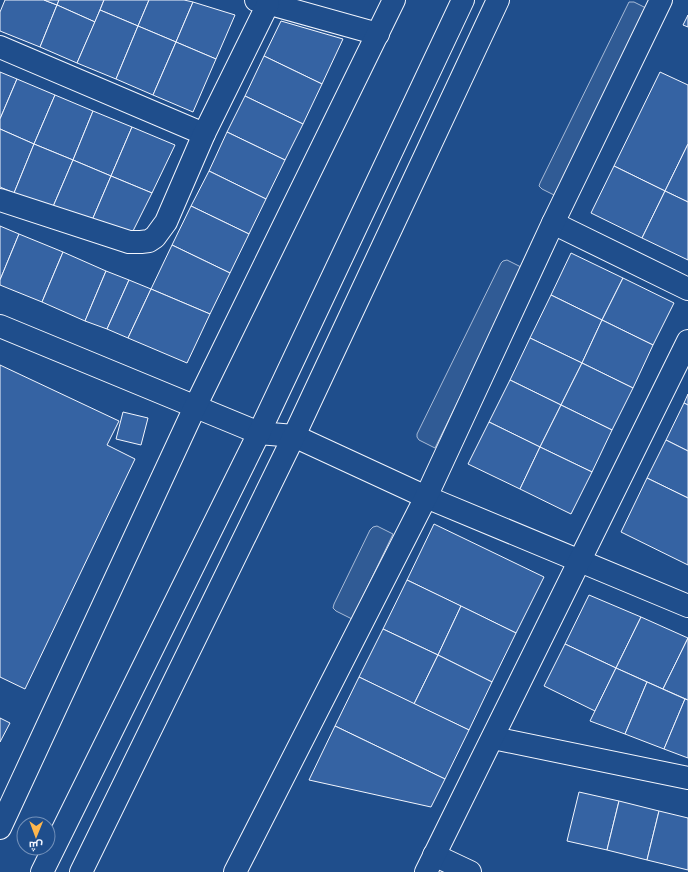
<svg xmlns="http://www.w3.org/2000/svg" width="688" height="872" font-family="Helvetica,Cairo,sans-serif">
<style>
.parking{fill:#305b95;stroke:#a8bbd7}
.building{fill:#3563a3;stroke:#f2f6ff}
.lines{fill:none;stroke-linecap:round;stroke-linejoin:round}
.minor-casing{stroke:#f2f6ff;stroke-width:24}
.highway-casing{stroke:#f2f6ff;stroke-width:24}
.minor{stroke:#1f4e8c;stroke-width:22}
.highway{stroke:#1f4e8c;stroke-width:22}
</style>
<rect width="100%" height="100%" fill="#1f4e8c"/>
<g class="parking">
<polygon points="629,2 634,2 650,10 558,197 542,189 539,186 540,183"/>
<polygon points="507,260 523,268 435,448 419,440 417,437 417,434 501,263 503,261"/>
<polygon points="377,526 393,534 352,619 336,611 333,608 334,604 370,530 373,527"/>
</g>
<g class="building">
<polygon points="5,0 44,0 57,5 40,47 0,31 0,12"/>
<polygon points="44,0 59,0 57,5"/>
<polygon points="59,0 104,0 95,22 57,5"/>
<polygon points="104,0 149,0 138,26 100,10"/>
<polygon points="149,0 184,0 193,2 176,42 138,26"/>
<polygon points="193,2 235,15 216,59 176,42"/>
<polygon points="57,5 95,22 77,63 40,47"/>
<polygon points="100,10 138,26 116,79 77,63"/>
<polygon points="688,15 688,27 683,25"/>
<polygon points="281,21 343,39 322,84 264,56"/>
<polygon points="138,26 176,42 153,95 116,79"/>
<polygon points="176,42 216,59 193,112 153,95"/>
<polygon points="264,56 322,84 303,124 245,96"/>
<polygon points="0,72 17,79 0,119"/>
<polygon points="660,72 688,85 688,144 665,191 614,166"/>
<polygon points="17,79 55,95 34,144 0,129 0,119"/>
<polygon points="55,95 93,111 73,160 34,144"/>
<polygon points="245,96 303,124 285,160 227,132"/>
<polygon points="93,111 132,127 111,176 73,160"/>
<polygon points="132,127 175,145 152,193 111,176"/>
<polygon points="0,129 34,144 14,193 0,187"/>
<polygon points="227,132 285,160 266,199 209,171"/>
<polygon points="34,144 73,160 52,209 14,193"/>
<polygon points="688,144 688,202 665,191"/>
<polygon points="73,160 111,176 90,225 52,209"/>
<polygon points="614,166 665,191 642,238 591,213"/>
<polygon points="209,171 266,199 249,234 191,206"/>
<polygon points="111,176 152,193 128,241 90,225"/>
<polygon points="665,191 688,202 688,260 642,238"/>
<polygon points="191,206 249,234 230,273 172,245"/>
<polygon points="0,226 19,234 0,280"/>
<polygon points="19,234 63,252 42,302 0,285 0,280"/>
<polygon points="172,245 230,273 210,314 151,289"/>
<polygon points="63,252 106,271 85,321 42,302"/>
<polygon points="571,253 623,278 602,320 551,295"/>
<polygon points="106,271 129,280 107,329 85,321"/>
<polygon points="623,278 674,303 653,345 602,320"/>
<polygon points="129,280 151,289 128,338 107,329"/>
<polygon points="151,289 210,314 187,363 128,338"/>
<polygon points="551,295 602,320 582,363 530,338"/>
<polygon points="602,320 653,345 633,388 582,363"/>
<polygon points="530,338 582,363 561,405 510,380"/>
<polygon points="582,363 633,388 612,430 561,405"/>
<polygon points="0,365 119,421 107,445 135,459 25,689 0,677"/>
<polygon points="510,380 561,405 540,447 489,422"/>
<polygon points="688,394 688,405 684,403"/>
<polygon points="684,403 688,405 688,451 666,440"/>
<polygon points="561,405 612,430 592,472 540,447"/>
<polygon points="123,412 148,418 141,445 116,439"/>
<polygon points="489,422 540,447 520,489 468,464"/>
<polygon points="666,440 688,451 688,498 647,478"/>
<polygon points="540,447 592,472 571,514 520,489"/>
<polygon points="647,478 688,498 688,565 621,532"/>
<polygon points="434,524 544,577 516,633 407,580"/>
<polygon points="407,580 461,606 438,655 383,629"/>
<polygon points="589,595 641,617 616,668 565,644"/>
<polygon points="461,606 516,633 492,682 438,655"/>
<polygon points="641,617 688,638 663,689 616,668"/>
<polygon points="383,629 438,655 414,704 359,677"/>
<polygon points="688,638 688,700 663,689"/>
<polygon points="565,644 616,668 595,711 544,686"/>
<polygon points="438,655 492,682 469,730 414,704"/>
<polygon points="616,668 647,682 625,734 590,721"/>
<polygon points="359,677 469,730 445,779 335,726"/>
<polygon points="647,682 685,699 664,749 625,734"/>
<polygon points="685,699 688,700 688,758 664,749"/>
<polygon points="0,718 10,723 0,742"/>
<polygon points="335,726 445,779 431,807 309,780"/>
<polygon points="579,792 619,801 607,850 567,841"/>
<polygon points="619,801 659,811 647,860 607,850"/>
<polygon points="659,811 688,818 688,870 647,860"/>
</g>
<g class="lines">
<g class="minor-casing">
<g id="minor">
<polyline points="256,0 378,34"/>
<polyline points="0,47 204,134"/>
<polyline points="0,200 129,242 141,242 149,241 155,237 166,222 204,134 268,4"/>
<polyline points="553,223 688,289"/>
<polyline points="0,326 259,433 294,436 426,497 688,606"/>
<polyline points="493,738 688,778"/>
<polyline points="0,828 195,407 394,0"/>
<polyline points="434,855 470,872"/>
<polyline points="235,872 426,497 553,223 661,0"/>
<polyline points="426,872 688,341"/>
</g>
</g>
<g class="highway-casing">
<g id="highway">
<polyline points="42,872 259,433 463,0"/>
<polyline points="81,872 294,436 498,0"/>
</g>
</g>
<use href="#minor" class="minor"/>
<use href="#highway" class="highway"/>
</g>
<g transform="translate(36 836) rotate(181)"><circle r="19" fill="#1f4e8c" stroke="#7391ba"/>
<path d="M0-3L7 15L0 10L-7 15Z" fill="#ffb74d"/>
<text y="-6" font-size="11" font-weight="bold" text-anchor="middle" fill="#f2f6ff">ش</text>
</g>
</svg>
